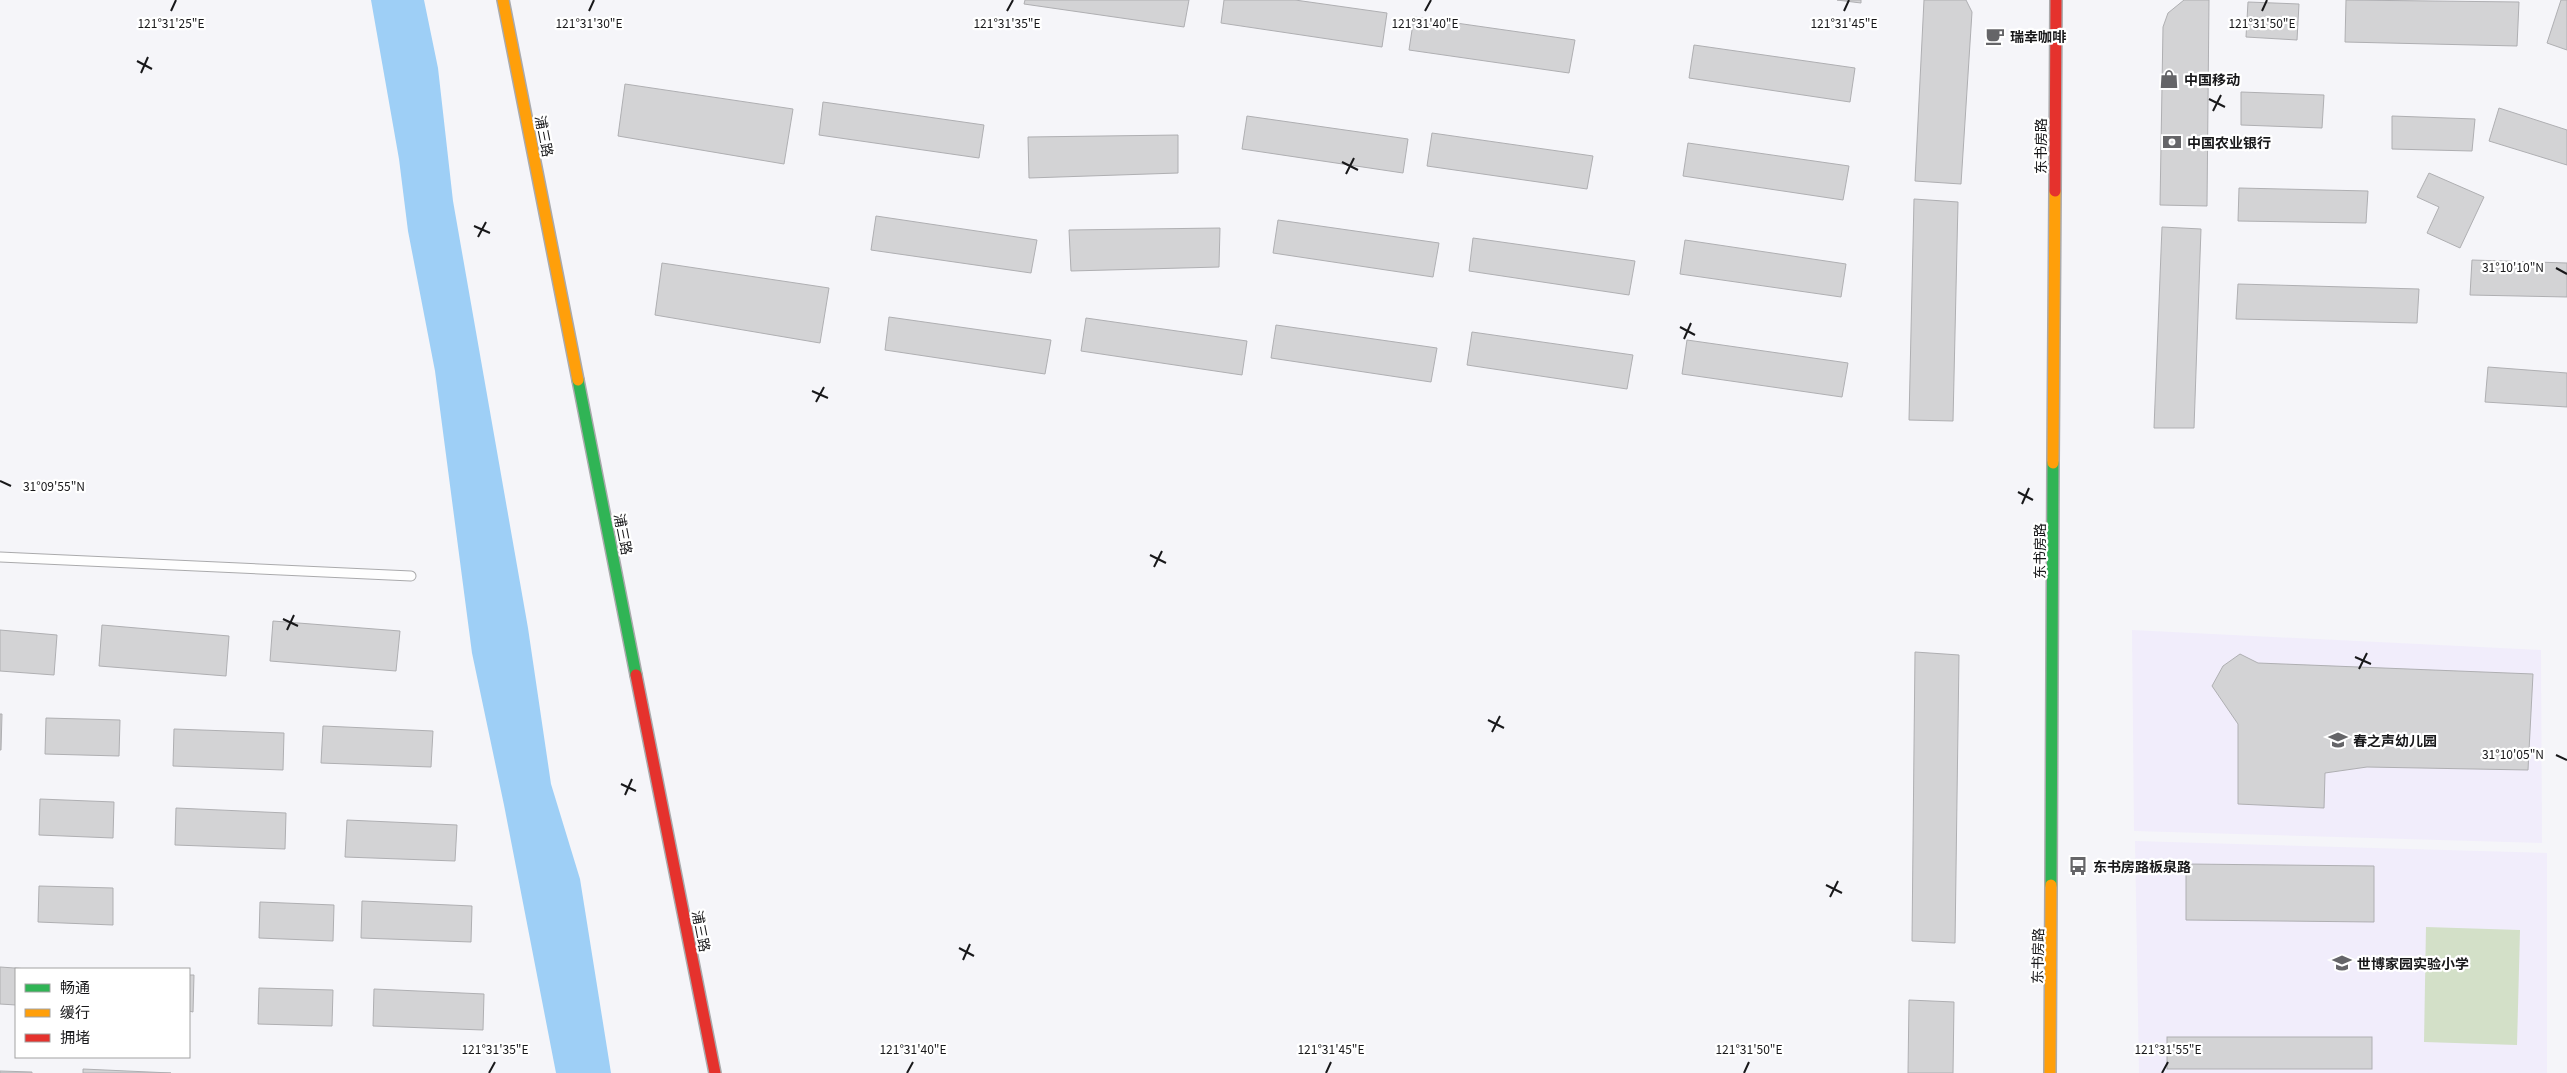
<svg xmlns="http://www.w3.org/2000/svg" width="2567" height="1073" font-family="Georgia,'Noto Sans SC',serif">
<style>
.education{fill:#f1edfb}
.green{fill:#d3e0c8}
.water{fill:#9ecff6}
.building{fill:#d3d3d5;stroke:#afafb2}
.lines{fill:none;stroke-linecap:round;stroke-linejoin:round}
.lane-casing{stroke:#aaaaac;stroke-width:11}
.fast-casing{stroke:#aaaaac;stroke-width:14}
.slow-casing{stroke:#aaaaac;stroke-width:14}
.jam-casing{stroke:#aaaaac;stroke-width:14}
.lane{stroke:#fefefe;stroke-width:9}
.fast{stroke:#30b455;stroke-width:11}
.slow{stroke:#ff9f0a;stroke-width:11}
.jam{stroke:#e5322d;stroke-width:11}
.ticks{fill:none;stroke:#18181a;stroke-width:2}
.labels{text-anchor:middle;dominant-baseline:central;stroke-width:4.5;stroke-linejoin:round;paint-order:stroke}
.poi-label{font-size:14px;font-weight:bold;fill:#18181a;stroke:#fff;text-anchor:start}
.street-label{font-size:14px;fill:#18181a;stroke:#fff}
.ticks-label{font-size:12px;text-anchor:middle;fill:#18181a;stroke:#fff;stroke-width:4.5;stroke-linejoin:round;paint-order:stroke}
</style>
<rect width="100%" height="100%" fill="#f5f5f9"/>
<g class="education">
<polygon points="2132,630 2541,650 2542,843 2134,831"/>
<polygon points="2135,841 2547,853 2547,1073 2139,1073"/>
</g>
<polygon class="green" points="2426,927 2520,930 2517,1045 2424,1042"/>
<polygon class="water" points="371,0 424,0 438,68 453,201 528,628 551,784 580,879 611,1073 556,1073 504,805 472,653 435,371 408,231 399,159"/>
<g class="building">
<polygon points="1025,0 1189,0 1184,27 1024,4"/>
<polygon points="1224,0 1295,0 1387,13 1382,47 1221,23"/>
<polygon points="1837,0 1861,0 1861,3"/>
<polygon points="1924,0 1966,0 1972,12 1961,184 1915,181"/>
<polygon points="2184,0 2209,0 2207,206 2160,205 2163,27 2168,13"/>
<polygon points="2346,0 2519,2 2517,46 2345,42"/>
<polygon points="2561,0 2567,0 2567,50 2547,43"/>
<polygon points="2248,2 2299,4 2297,40 2246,37"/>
<polygon points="1414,17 1575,40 1569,73 1409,50"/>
<polygon points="1694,45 1855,68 1850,102 1689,78"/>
<polygon points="625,84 793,109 784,164 618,136"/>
<polygon points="2241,92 2324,95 2322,128 2241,125"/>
<polygon points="823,102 984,125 979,158 819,135"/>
<polygon points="2499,108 2567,130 2567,165 2489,141"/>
<polygon points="1247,116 1408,139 1403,173 1242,149"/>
<polygon points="2392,116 2475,119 2472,151 2392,149"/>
<polygon points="1432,133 1593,156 1587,189 1427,166"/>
<polygon points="1178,135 1178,173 1029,178 1028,137"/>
<polygon points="1688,143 1849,166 1843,200 1683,176"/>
<polygon points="2429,173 2484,197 2460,248 2427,233 2439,207 2417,197"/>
<polygon points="2239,188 2368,191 2366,223 2238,221"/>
<polygon points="1914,199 1958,202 1953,421 1909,420"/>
<polygon points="876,216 1037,240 1031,273 871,250"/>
<polygon points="1278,220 1439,243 1433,277 1273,253"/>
<polygon points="2162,227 2201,229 2194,428 2154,428"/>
<polygon points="1220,228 1219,267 1071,271 1069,230"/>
<polygon points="1473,238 1635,261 1629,295 1469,271"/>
<polygon points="1685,240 1846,264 1841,297 1680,274"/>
<polygon points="2472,260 2567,263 2567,297 2470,295"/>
<polygon points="662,263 829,288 820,343 655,315"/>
<polygon points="2238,284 2419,289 2417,323 2236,319"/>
<polygon points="889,317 1051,340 1045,374 885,350"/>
<polygon points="1086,318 1247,341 1242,375 1081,351"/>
<polygon points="1276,325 1437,348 1431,382 1271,358"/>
<polygon points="1472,332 1633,355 1627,389 1467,365"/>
<polygon points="1687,340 1848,363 1842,397 1682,374"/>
<polygon points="2488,367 2567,373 2567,407 2485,402"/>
<polygon points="273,621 400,631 396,671 270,661"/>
<polygon points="102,625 229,636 226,676 99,666"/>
<polygon points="0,630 57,635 54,675 0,671"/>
<polygon points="1915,652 1959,655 1955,943 1912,941"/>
<polygon points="2240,654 2258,663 2533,674 2528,770 2367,767 2325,773 2324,808 2238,804 2238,724 2212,686 2223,666"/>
<polygon points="0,714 2,714 1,750 0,750"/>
<polygon points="46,718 120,720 119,756 45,754"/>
<polygon points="323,726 433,731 431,767 321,763"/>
<polygon points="174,729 284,733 283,770 173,766"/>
<polygon points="40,799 114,802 113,838 39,835"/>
<polygon points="176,808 286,813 285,849 175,845"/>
<polygon points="347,820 457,825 455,861 345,857"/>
<polygon points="2186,864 2374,866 2374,922 2186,920"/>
<polygon points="39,886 113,888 113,925 38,922"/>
<polygon points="362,901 472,906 471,942 361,938"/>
<polygon points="260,902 334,905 333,941 259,938"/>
<polygon points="0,967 29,969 16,969 16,1005 0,1004"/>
<polygon points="189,975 194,975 193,1012 189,1011"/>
<polygon points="259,988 333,990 332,1026 258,1024"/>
<polygon points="374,989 484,994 483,1030 373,1026"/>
<polygon points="1909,1000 1954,1002 1953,1073 1908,1073"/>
<rect x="2167" y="1037" width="205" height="32"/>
<polygon points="83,1069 171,1073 83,1073"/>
<polygon points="0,1071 32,1072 32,1073 0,1073"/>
</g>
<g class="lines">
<g class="lane-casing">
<polyline id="lane" points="0,557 411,576"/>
</g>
<g class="fast-casing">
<g id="fast">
<polyline points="578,380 636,675"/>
<polyline points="2051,885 2053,463"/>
</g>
</g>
<g class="slow-casing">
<g id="slow">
<polyline points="503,0 578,380"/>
<polyline points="2053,463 2055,191"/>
<polyline points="2050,1073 2051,885"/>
</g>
</g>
<g class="jam-casing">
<g id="jam">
<polyline points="2055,191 2056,0"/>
<polyline points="636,675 715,1073"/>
</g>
</g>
<use href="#lane" class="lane"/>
<use href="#fast" class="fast"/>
<use href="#slow" class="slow"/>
<use href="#jam" class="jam"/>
</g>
<path class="ticks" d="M171 11 176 0M589 11 594 0M1007 11 1013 0M1425 11 1431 0M1844 11 1849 0M2262 11 2267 0M137 61 152 69M141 73 148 57M2209 99 2225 107M2213 111 2221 95M1342 162 1358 170M1346 174 1354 158M474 226 490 233M478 237 486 222M2556 268 2567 274M1680 327 1695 335M1684 339 1691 323M812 391 828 398M816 402 824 387M0 481 11 486M2018 492 2033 500M2022 504 2029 488M1150 555 1166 563M1154 567 1162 551M283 619 298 626M287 630 294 615M2355 657 2371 664M2359 669 2367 653M1488 720 1504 728M1492 732 1500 716M2556 755 2567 760M621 784 636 791M625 795 632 779M1826 885 1842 893M1830 897 1838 881M959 948 974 956M963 960 970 944M489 1073 495 1062M907 1073 913 1062M1326 1073 1331 1062M1744 1073 1749 1062M2162 1073 2168 1062"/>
<defs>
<g id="cafe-bare" transform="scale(1.5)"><path d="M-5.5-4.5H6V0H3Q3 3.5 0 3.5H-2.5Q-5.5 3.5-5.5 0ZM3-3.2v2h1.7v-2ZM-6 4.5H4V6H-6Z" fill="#656568" stroke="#fff" stroke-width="2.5" paint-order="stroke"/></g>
<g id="shop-bare" transform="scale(1.5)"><path d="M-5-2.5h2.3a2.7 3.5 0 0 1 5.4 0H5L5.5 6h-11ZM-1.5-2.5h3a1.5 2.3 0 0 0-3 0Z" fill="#656568" stroke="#fff" stroke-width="2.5" paint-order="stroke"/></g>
<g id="bank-bare" transform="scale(1.5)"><path d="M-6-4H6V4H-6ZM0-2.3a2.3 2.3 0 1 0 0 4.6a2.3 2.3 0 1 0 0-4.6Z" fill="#656568" stroke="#fff" stroke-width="2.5" paint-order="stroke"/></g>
<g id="school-bare" transform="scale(1.5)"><path d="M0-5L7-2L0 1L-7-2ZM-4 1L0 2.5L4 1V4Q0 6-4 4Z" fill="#656568" stroke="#fff" stroke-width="2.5" paint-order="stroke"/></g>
<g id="bus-bare" transform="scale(1.5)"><path d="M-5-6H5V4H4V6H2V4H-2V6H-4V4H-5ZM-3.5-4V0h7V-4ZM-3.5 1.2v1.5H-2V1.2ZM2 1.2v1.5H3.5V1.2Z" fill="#656568" stroke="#fff" stroke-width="2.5" paint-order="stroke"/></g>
</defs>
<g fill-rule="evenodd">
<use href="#cafe-bare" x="1995" y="36"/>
<use href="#shop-bare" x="2169" y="79"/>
<use href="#bank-bare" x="2172" y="142"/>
<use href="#school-bare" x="2338" y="740"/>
<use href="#bus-bare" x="2078" y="866"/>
<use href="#school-bare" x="2342" y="963"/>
</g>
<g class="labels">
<g class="poi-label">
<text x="2010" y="36">瑞幸咖啡</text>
<text x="2184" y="79">中国移动</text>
<text x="2187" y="142">中国农业银行</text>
<text x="2353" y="740">春之声幼儿园</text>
<text x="2093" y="866">东书房路板泉路</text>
<text x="2357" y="963">世博家园实验小学</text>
</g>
<g class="street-label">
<text transform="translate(545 136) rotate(79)">浦三路</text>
<text transform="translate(2040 146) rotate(-90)">东书房路</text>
<text transform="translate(624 534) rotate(79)">浦三路</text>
<text transform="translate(2039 551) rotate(-90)">东书房路</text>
<text transform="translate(702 931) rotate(79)">浦三路</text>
<text transform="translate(2037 956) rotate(-89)">东书房路</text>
</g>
</g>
<g class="ticks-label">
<text x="171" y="28">121°31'25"E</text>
<text x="589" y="28">121°31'30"E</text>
<text x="1007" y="28">121°31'35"E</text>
<text x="1425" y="28">121°31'40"E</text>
<text x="1844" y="28">121°31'45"E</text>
<text x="2262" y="28">121°31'50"E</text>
<text x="2513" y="272">31°10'10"N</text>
<text x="54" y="491">31°09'55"N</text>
<text x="2513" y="759">31°10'05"N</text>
<text x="495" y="1054">121°31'35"E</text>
<text x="913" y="1054">121°31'40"E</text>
<text x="1331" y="1054">121°31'45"E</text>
<text x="1749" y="1054">121°31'50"E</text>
<text x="2168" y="1054">121°31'55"E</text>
</g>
<rect x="15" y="968" width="175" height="90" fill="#ffffff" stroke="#a3a3a3"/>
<rect x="25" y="984" width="25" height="8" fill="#30b455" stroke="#a3a3a3"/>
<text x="60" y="993" font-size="15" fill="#18181a">畅通</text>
<rect x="25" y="1009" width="25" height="8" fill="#ff9f0a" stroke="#a3a3a3"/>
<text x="60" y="1018" font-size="15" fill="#18181a">缓行</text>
<rect x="25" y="1034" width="25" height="8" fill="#e5322d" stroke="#a3a3a3"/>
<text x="60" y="1043" font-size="15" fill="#18181a">拥堵</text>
</svg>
